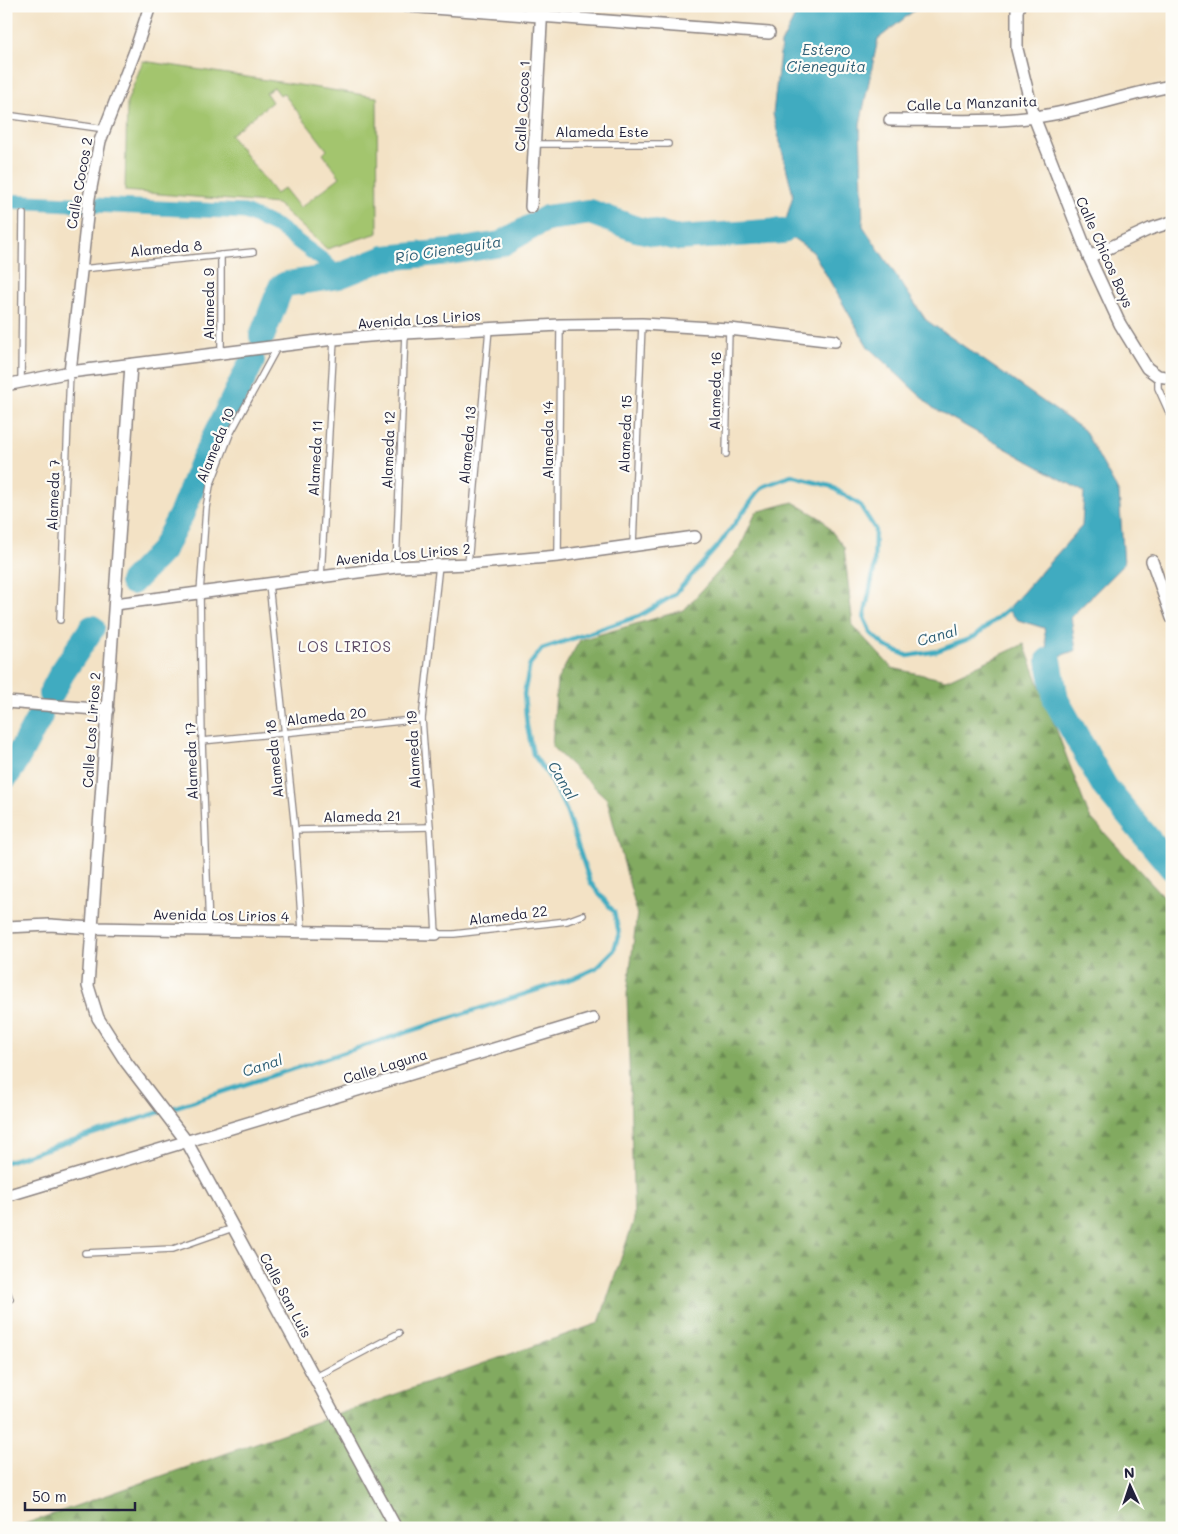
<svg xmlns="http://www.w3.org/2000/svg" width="1178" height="1534" font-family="Mali,sans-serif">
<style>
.forest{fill:url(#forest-firs);stroke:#52664e}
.garden{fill:#a3c56e;stroke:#627454;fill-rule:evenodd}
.water{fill:#41abc0;stroke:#32667e}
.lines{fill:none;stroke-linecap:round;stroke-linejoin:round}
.stream{stroke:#41abc0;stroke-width:4.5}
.canal{stroke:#41abc0;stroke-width:15}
.river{stroke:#41abc0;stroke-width:26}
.lane-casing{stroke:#8a8280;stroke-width:8}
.street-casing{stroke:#8a8280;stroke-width:14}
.lane{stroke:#fff;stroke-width:5.5}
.street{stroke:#fff;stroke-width:11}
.labels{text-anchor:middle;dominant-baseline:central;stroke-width:4.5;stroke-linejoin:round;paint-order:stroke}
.street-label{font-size:14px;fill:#22223b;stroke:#fdfcf7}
.water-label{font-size:15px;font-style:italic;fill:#306077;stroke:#fdfcf7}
.neighbourhood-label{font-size:15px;letter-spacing:1px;fill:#604d68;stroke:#fdfcf7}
</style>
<defs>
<pattern id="forest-firs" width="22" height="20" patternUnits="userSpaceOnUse" patternTransform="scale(1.25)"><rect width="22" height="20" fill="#82aa61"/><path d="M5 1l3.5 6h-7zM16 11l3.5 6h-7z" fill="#6a8a51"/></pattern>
</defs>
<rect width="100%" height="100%" fill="#fdfcf7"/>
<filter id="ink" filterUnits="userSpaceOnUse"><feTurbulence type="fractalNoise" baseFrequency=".02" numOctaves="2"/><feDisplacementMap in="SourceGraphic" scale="10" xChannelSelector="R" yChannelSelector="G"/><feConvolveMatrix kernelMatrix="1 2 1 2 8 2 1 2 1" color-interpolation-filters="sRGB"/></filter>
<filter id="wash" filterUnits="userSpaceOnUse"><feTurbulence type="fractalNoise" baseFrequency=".0096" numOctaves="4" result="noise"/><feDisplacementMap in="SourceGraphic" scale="20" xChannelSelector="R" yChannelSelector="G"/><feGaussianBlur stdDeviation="1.12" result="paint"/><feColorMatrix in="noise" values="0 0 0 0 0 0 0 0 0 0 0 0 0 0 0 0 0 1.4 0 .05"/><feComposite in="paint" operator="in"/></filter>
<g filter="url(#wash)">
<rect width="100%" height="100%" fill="#f3e2c5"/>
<polygon class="forest" points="793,502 822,519 844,547 853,626 892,668 946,680 1024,644 1089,816 1172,906 1172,1528 13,1528 599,1323 634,1220 627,994 637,913 607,799 552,747 557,680 580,640 684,610 740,548 756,512"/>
<path class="garden" d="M143 61 377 97 378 233 327 249 277 204 125 191 127 102ZM274 87 280 95 283 93 327 150 323 154 340 177 300 208 284 188 276 194 230 135 272 102 266 93Z"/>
<polygon class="water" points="800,6 920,6 878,39 860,124 863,226 926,320 1084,430 1119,493 1124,564 1071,617 1076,650 1049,660 1044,628 1018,620 1007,610 1082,526 1084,492 933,408 868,347 813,252 783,231 793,195 773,114 781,44"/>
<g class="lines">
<polyline class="stream" points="6,1162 574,978 596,968 614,950 619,933 614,912 590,882 566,810 552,781 533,754 527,726 524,694 530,664 542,649 639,616 674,595 718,546 762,487 791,476 830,486 860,505 875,529 874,569 864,618 871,633 885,646 908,656 937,651 974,637 1007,610"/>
<polyline class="canal" points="6,201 245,212 278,227 324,261 339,276"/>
<g class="river">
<polyline points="262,336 281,287 287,284 339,276 385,258 450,252 501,244 547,218 590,212 636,229 678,238 783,231"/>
<polyline points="132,582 162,551 182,513 201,465 252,361"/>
<polyline points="1049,660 1056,700 1105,787 1172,868"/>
<polyline points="51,694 62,673 92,628"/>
<polyline points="6,776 13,766 40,716"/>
</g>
</g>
</g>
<g filter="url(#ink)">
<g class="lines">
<g class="lane-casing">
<g id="lane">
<polyline points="6,115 105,129"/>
<polyline points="535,144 668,144"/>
<polyline points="81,269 253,252"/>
<polyline points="221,353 221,255"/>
<polyline points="1158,376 1158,388 1172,419"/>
<polyline points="21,382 23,214"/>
<polyline points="726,454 729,329"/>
<polyline points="633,545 642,324"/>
<polyline points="558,556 560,325"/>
<polyline points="468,564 489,329"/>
<polyline points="439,565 422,719 430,827 436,934 454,934 567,921 583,915"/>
<polyline points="396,567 405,333"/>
<polyline points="321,577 334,339"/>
<polyline points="269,584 295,830 302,931"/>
<polyline points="60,620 70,372"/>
<polyline points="202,741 422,719"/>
<polyline points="295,830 430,827"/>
<polyline points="209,929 202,741 200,593 206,508 210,486 230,434 278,346"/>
<polyline points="85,1253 173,1249 233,1228"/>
<polyline points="6,1288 10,1299"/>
<polyline points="314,1378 399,1333"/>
</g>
</g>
<g class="street-casing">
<g id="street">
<polyline points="406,6 769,33"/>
<polyline points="1019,6 1017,11 1017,49 1034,117 1089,257 1120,324 1147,368 1158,376 1172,378"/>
<path d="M890 120C937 120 989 123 1035 117 1082 111 1125 94 1172 86"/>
<polyline points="531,207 542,6"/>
<polyline points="1089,257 1150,229 1172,222"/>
<polyline points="131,365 88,986 98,1018 126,1062 187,1142 396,1528"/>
<polyline points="70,372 89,198 100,141 135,51 150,6"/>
<polyline points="6,385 70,372 334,339 405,333 560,325 642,324 729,329 835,341"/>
<polyline points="1152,561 1172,618"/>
<polyline points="115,604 396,567 468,564 558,556 695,537"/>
<polyline points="6,702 108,710"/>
<polyline points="6,927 50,925 92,928 436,934"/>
<polyline points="6,1196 593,1019"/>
</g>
</g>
<use href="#lane" class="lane"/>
<use href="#street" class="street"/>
</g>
</g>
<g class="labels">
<g class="street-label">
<text transform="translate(972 103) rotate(-2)">Calle La Manzanita</text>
<text transform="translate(522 106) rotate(-87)">Calle Cocos 1</text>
<text x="602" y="131">Alameda Este</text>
<text transform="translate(79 183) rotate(-80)">Calle Cocos 2</text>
<text transform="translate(166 248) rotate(-5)">Alameda 8</text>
<text transform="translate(1105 252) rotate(66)">Calle Chicos Boys</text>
<text transform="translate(208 304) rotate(-90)">Alameda 9</text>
<text transform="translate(419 319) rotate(-4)">Avenida Los Lirios</text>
<text transform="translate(715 391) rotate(-89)">Alameda 16</text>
<text transform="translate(625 434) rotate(-88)">Alameda 15</text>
<text transform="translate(547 440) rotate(-90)">Alameda 14</text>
<text transform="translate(215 445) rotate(-68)">Alameda 10</text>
<text transform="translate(467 445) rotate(-85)">Alameda 13</text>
<text transform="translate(388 450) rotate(-88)">Alameda 12</text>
<text transform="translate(315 458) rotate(-87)">Alameda 11</text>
<text transform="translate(53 495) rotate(-88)">Alameda 7</text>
<text transform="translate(403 554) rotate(-5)">Avenida Los Lirios 2</text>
<text transform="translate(326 716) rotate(-6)">Alameda 20</text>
<text transform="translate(91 730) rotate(-86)">Calle Los Lirios 2</text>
<text transform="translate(413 750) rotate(-93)">Alameda 19</text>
<text transform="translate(274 759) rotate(-96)">Alameda 18</text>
<text transform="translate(191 761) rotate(-92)">Alameda 17</text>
<text transform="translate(362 816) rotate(-1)">Alameda 21</text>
<text transform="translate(221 915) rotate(1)">Avenida Los Lirios 4</text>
<text transform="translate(508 915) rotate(-7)">Alameda 22</text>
<text transform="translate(385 1066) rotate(-17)">Calle Laguna</text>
<text transform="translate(286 1295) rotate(62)">Calle San Luis</text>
</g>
<g class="water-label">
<text x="826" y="49">Estero<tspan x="826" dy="17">Cieneguita</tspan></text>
<text transform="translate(448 249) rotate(-9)">Río Cieneguita</text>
<text transform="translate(937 635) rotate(-16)">Canal</text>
<text transform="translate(563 780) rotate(59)">Canal</text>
<text transform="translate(262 1065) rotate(-18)">Canal</text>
</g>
<g class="neighbourhood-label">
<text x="345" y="646">LOS LIRIOS</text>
</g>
</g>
<rect width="1178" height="1534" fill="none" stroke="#fdfcf7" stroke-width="25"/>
<g transform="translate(1130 1486) rotate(357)" stroke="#fdfcf7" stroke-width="4" paint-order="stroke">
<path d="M0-4L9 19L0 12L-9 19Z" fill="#22223b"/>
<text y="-8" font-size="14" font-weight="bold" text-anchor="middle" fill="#22223b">N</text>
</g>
<path d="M25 1502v8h110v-8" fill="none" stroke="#22223b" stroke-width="2.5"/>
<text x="32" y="1502" font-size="15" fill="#22223b" stroke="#fdfcf7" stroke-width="4" paint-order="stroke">50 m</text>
</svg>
